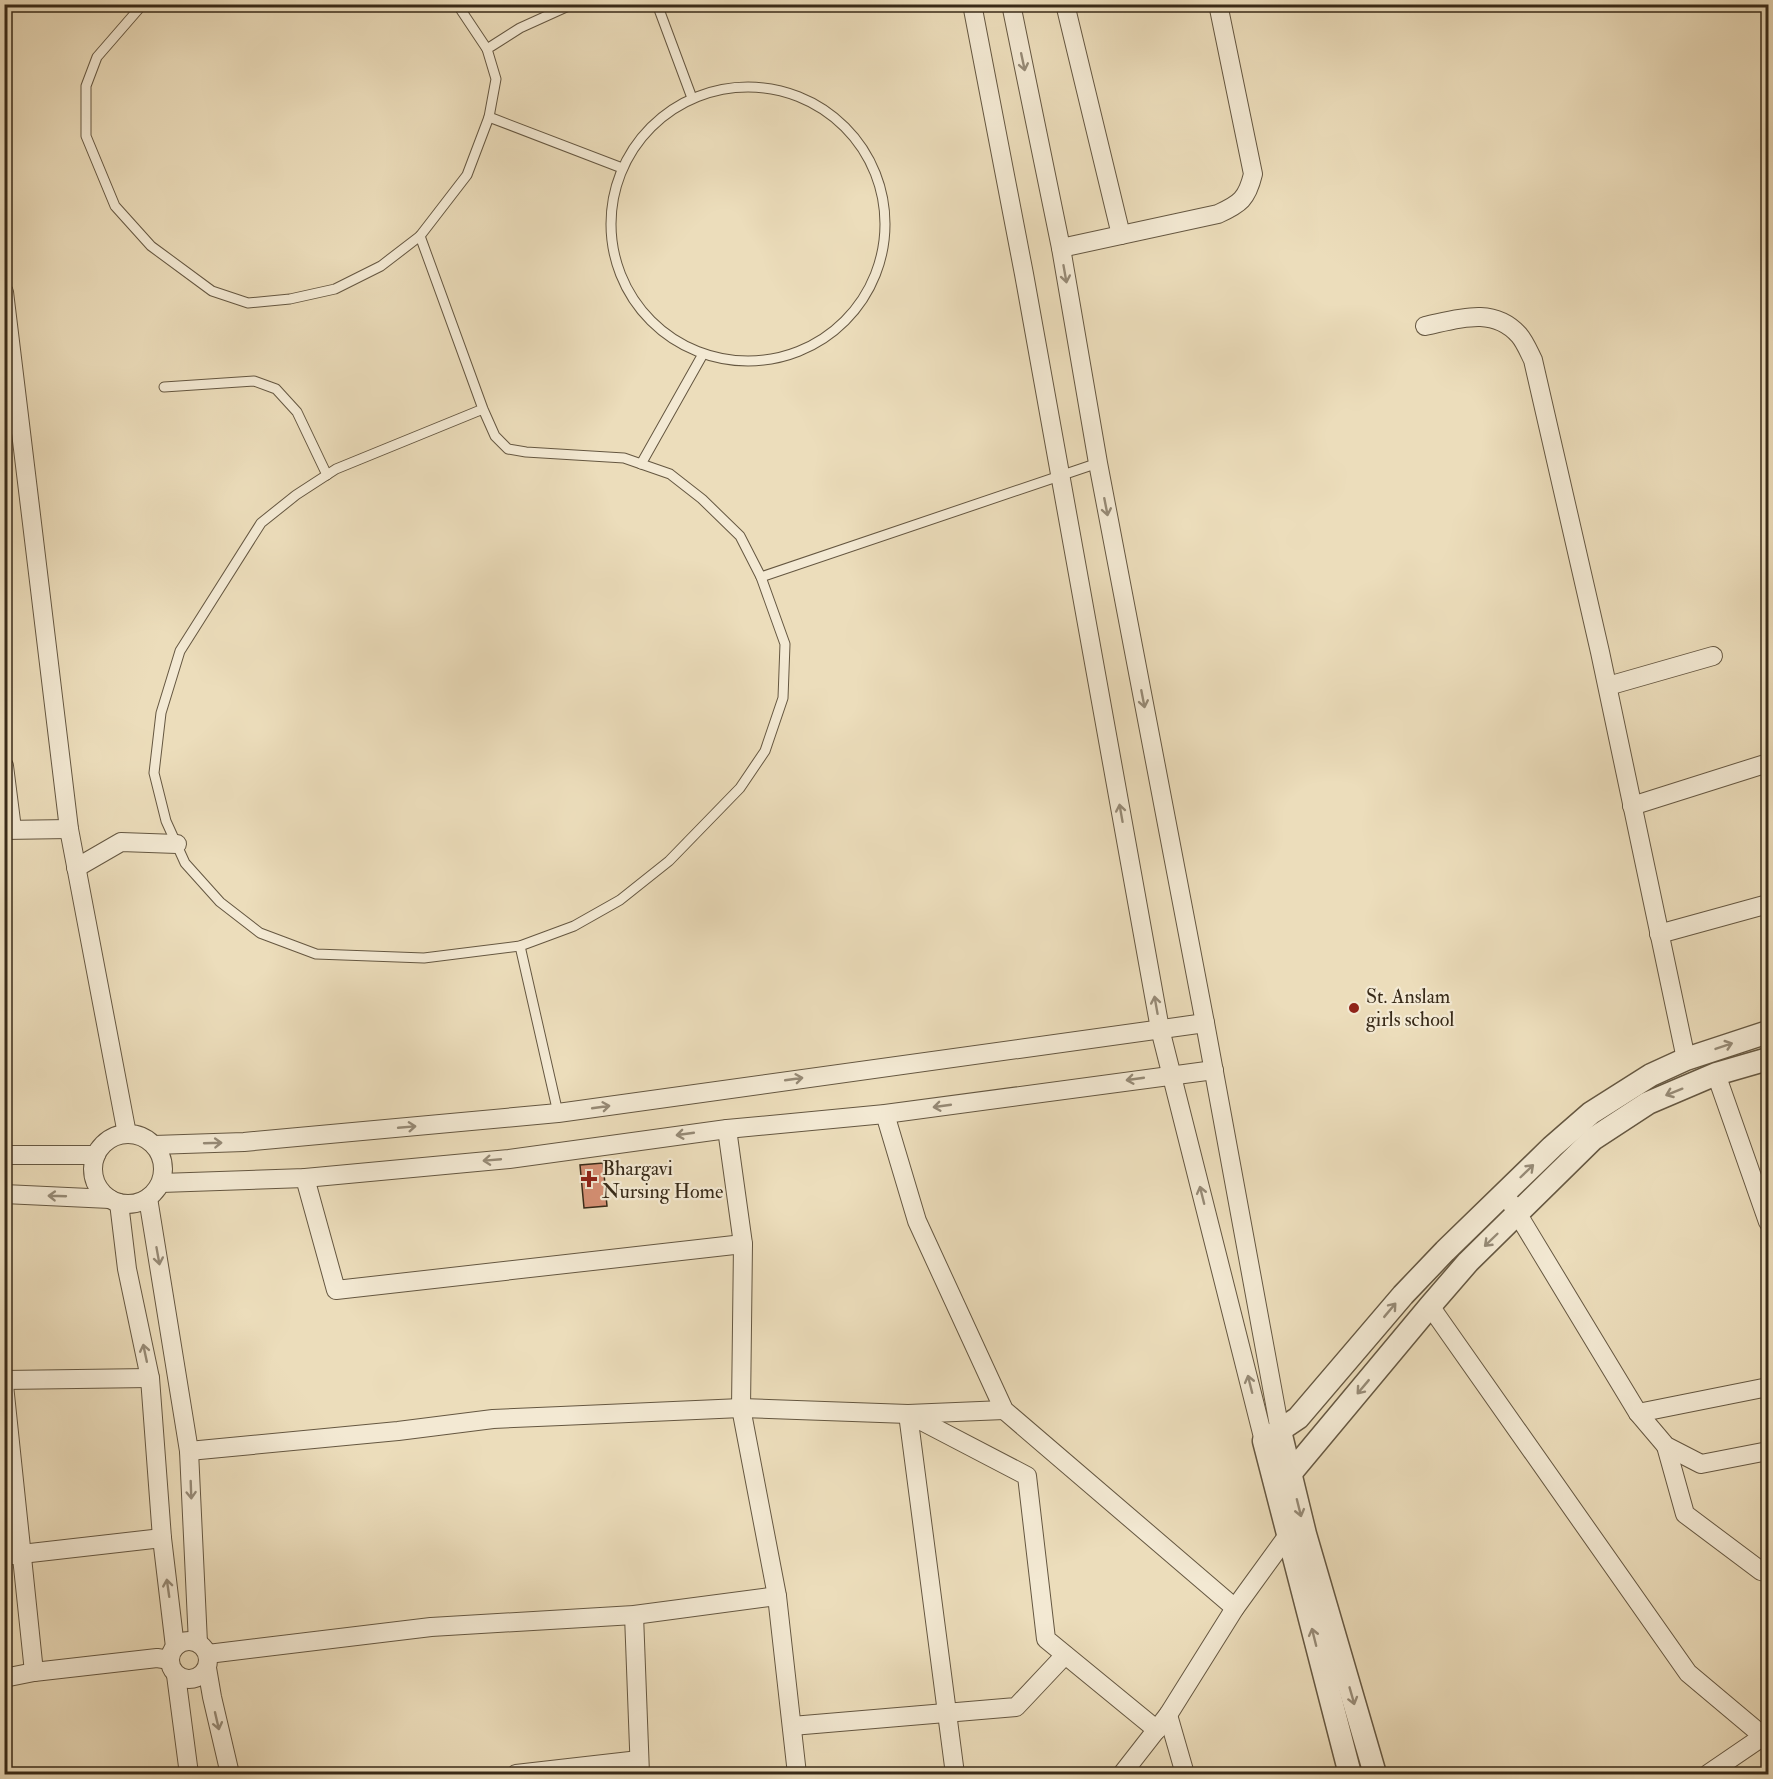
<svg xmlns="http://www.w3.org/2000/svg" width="1773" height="1779" font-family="'IM FELL Double Pica',serif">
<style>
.building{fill:#d69074;stroke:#382a18;stroke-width:1.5}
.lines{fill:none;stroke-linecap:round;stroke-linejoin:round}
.service-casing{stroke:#655741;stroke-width:11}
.minor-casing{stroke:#655741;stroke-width:20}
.tertiary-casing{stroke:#655741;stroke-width:25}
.service{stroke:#f3e9d3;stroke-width:9}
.minor{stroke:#f3e9d3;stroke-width:18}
.tertiary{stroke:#f3e9d3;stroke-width:22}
.oneway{stroke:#968a76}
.poi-dot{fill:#8f2418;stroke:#f3e9d3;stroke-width:2}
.labels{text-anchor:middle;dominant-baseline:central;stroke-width:4.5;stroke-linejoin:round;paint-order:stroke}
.poi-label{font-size:20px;fill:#382a18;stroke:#f3e9d3;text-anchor:start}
</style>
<rect width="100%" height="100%" fill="#ecddbb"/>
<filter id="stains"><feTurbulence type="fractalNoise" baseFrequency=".00333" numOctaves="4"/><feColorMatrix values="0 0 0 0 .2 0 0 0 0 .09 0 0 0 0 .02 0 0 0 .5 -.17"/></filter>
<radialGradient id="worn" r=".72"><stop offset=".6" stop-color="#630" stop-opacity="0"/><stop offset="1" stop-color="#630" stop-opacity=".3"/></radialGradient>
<polygon class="building" points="603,1163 607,1206 584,1208 580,1165"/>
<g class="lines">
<g class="service-casing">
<g id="service">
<polyline points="143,4 97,57 86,86 86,136 115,206 151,246 212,291 248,303 290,299 335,289 381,266 420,236 467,175 489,117 496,79 487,49 520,28 573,4"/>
<polyline points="457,4 487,49"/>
<polyline points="657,4 692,98"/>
<circle cx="748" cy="224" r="137"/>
<polyline points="489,117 622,168"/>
<polyline points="420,236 483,409 495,436 508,449 526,452 624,458 670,474 702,499 740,536 761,577 785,644 783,698 765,751 740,788 669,861 620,900 574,926 520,946 424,958 316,954 260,933 220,902 185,863 166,821 154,773 161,713 180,651 261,523 296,495 336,469 483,409"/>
<polyline points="164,387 254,381 276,389 297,412 327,475"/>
<polyline points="641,464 703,354"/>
<polyline points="761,577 1098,463"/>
<polyline points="520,946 558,1113"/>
</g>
</g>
<g class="minor-casing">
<g id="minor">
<polyline points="972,4 1024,274 1160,1029 1264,1441"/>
<polyline points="1011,4 1061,248 1098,463 1205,1023 1280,1431"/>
<polyline points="1065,4 1121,235"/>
<path d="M1061 248 1218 214C1240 204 1247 199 1253 174L1218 4"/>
<polyline points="4,292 69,829 127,1134"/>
<path d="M1425 326C1458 319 1493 306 1519 335 1525 342 1529 352 1533 360L1600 652 1686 1059"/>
<polyline points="1608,686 1713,656"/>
<polyline points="4,766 12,829"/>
<polyline points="1632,806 1768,763"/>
<polyline points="4,830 69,829"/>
<polyline points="76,868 121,842 177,844"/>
<polyline points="1659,934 1768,904"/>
<polyline points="1716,1074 1768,1222"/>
<polyline points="885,1114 917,1221 1004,1410 1235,1608"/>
<polyline points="727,1129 743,1244 741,1408 777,1596 797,1774"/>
<circle cx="128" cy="1169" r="35"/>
<polyline points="154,1145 244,1142 558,1113 1205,1023"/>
<polyline points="4,1155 96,1155"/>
<polyline points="305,1178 336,1290 743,1244"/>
<polyline points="161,1183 305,1178 509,1159 727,1129 885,1114 1214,1070"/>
<polyline points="4,1194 110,1199"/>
<polyline points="148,1198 189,1451 198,1643"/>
<polyline points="119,1203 127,1269 150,1378 162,1538 175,1647"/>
<polyline points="1511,1203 1638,1413 1666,1446 1701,1464 1768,1451"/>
<polyline points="1430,1306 1688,1673 1763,1736"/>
<polyline points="4,1380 150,1378"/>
<polyline points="4,1385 34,1672"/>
<polyline points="1638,1413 1768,1387"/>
<polyline points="908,1414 955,1774"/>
<polyline points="910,1415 1027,1476 1046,1639 1157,1730"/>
<polyline points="1666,1446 1685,1514 1761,1571 1768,1573"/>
<polyline points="189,1451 398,1431 493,1419 561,1416 741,1408 908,1414 1004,1410"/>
<polyline points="4,1556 162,1538"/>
<polyline points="634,1615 640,1774"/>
<circle cx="189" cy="1660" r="19"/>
<polyline points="208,1654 431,1627 634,1615 777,1596"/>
<polyline points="207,1668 212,1697 230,1774"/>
<polyline points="176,1675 189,1774"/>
<polyline points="4,1678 34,1672 157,1658 170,1660"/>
<polyline points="1168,1715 1185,1774"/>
<polyline points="792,1726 1016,1707 1065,1655"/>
<polyline points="516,1774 639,1760"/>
<polyline points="1122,1774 1168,1715 1235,1608 1288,1535"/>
<polyline points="1708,1774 1768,1733"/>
</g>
</g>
<g class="tertiary-casing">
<g id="tertiary">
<polyline points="1280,1431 1305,1534 1375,1774"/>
<polyline points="1276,1483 1290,1474 1430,1306 1468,1262 1593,1139 1648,1103 1716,1074 1768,1059"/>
<polyline points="1350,1774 1264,1441 1298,1418 1403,1295 1445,1251 1552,1147 1591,1113 1651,1075 1686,1059 1768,1032"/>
</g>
</g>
<use href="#service" class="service"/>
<use href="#minor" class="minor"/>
<use href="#tertiary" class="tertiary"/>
</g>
<defs><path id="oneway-shaft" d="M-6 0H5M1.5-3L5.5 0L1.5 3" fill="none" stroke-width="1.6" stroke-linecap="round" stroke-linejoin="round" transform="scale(1.5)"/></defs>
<g class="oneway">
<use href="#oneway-shaft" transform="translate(1023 62) rotate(78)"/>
<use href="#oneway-shaft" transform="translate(1065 274) rotate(80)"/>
<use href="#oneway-shaft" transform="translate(1106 507) rotate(79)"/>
<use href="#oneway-shaft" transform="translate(1143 699) rotate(79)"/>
<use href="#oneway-shaft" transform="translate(1121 813) rotate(-100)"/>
<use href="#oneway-shaft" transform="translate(1156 1005) rotate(-100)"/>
<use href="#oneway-shaft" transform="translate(1724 1046) rotate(-19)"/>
<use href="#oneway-shaft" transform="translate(794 1079) rotate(-8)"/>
<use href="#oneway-shaft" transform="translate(1135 1079) rotate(172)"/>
<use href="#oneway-shaft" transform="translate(1674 1092) rotate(158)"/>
<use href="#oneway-shaft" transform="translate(942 1106) rotate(172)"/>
<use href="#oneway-shaft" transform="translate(601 1107) rotate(-8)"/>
<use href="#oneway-shaft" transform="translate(407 1127) rotate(-5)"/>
<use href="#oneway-shaft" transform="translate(685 1134) rotate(172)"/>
<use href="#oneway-shaft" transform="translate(213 1143) rotate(-2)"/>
<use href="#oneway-shaft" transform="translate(492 1160) rotate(175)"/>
<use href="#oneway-shaft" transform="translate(1527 1171) rotate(-44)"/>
<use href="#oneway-shaft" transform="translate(1202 1195) rotate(-104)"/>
<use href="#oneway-shaft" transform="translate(57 1196) rotate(-178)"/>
<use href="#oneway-shaft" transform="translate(1491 1240) rotate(136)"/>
<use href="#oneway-shaft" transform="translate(158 1256) rotate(80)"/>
<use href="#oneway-shaft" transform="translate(1390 1310) rotate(-50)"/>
<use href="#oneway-shaft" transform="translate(145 1353) rotate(-102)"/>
<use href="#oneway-shaft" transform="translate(1250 1384) rotate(-104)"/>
<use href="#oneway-shaft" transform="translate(1363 1387) rotate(130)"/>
<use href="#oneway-shaft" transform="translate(191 1490) rotate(88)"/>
<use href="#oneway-shaft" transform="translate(1299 1508) rotate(76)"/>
<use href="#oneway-shaft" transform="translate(168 1588) rotate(-98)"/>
<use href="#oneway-shaft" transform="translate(1314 1637) rotate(-104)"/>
<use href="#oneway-shaft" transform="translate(1352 1696) rotate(74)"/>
<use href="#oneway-shaft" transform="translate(217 1721) rotate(77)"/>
</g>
<g class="poi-dot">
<circle cx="1354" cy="1008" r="6"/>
<path d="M586 1170h6v6h6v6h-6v6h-6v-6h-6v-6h6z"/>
</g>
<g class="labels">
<g class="poi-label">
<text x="1366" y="996">St. Anslam<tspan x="1366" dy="23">girls school</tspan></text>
<text x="602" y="1168">Bhargavi<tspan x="602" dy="23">Nursing Home</tspan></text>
</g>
</g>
<rect width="1773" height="1779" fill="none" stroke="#ecddbb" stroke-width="24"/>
<rect x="6" y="6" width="1761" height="1767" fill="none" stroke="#382a18" stroke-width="3"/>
<rect x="12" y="12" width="1749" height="1755" fill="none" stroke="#382a18" stroke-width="1.5"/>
<rect width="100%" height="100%" filter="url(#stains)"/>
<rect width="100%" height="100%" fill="url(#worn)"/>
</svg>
